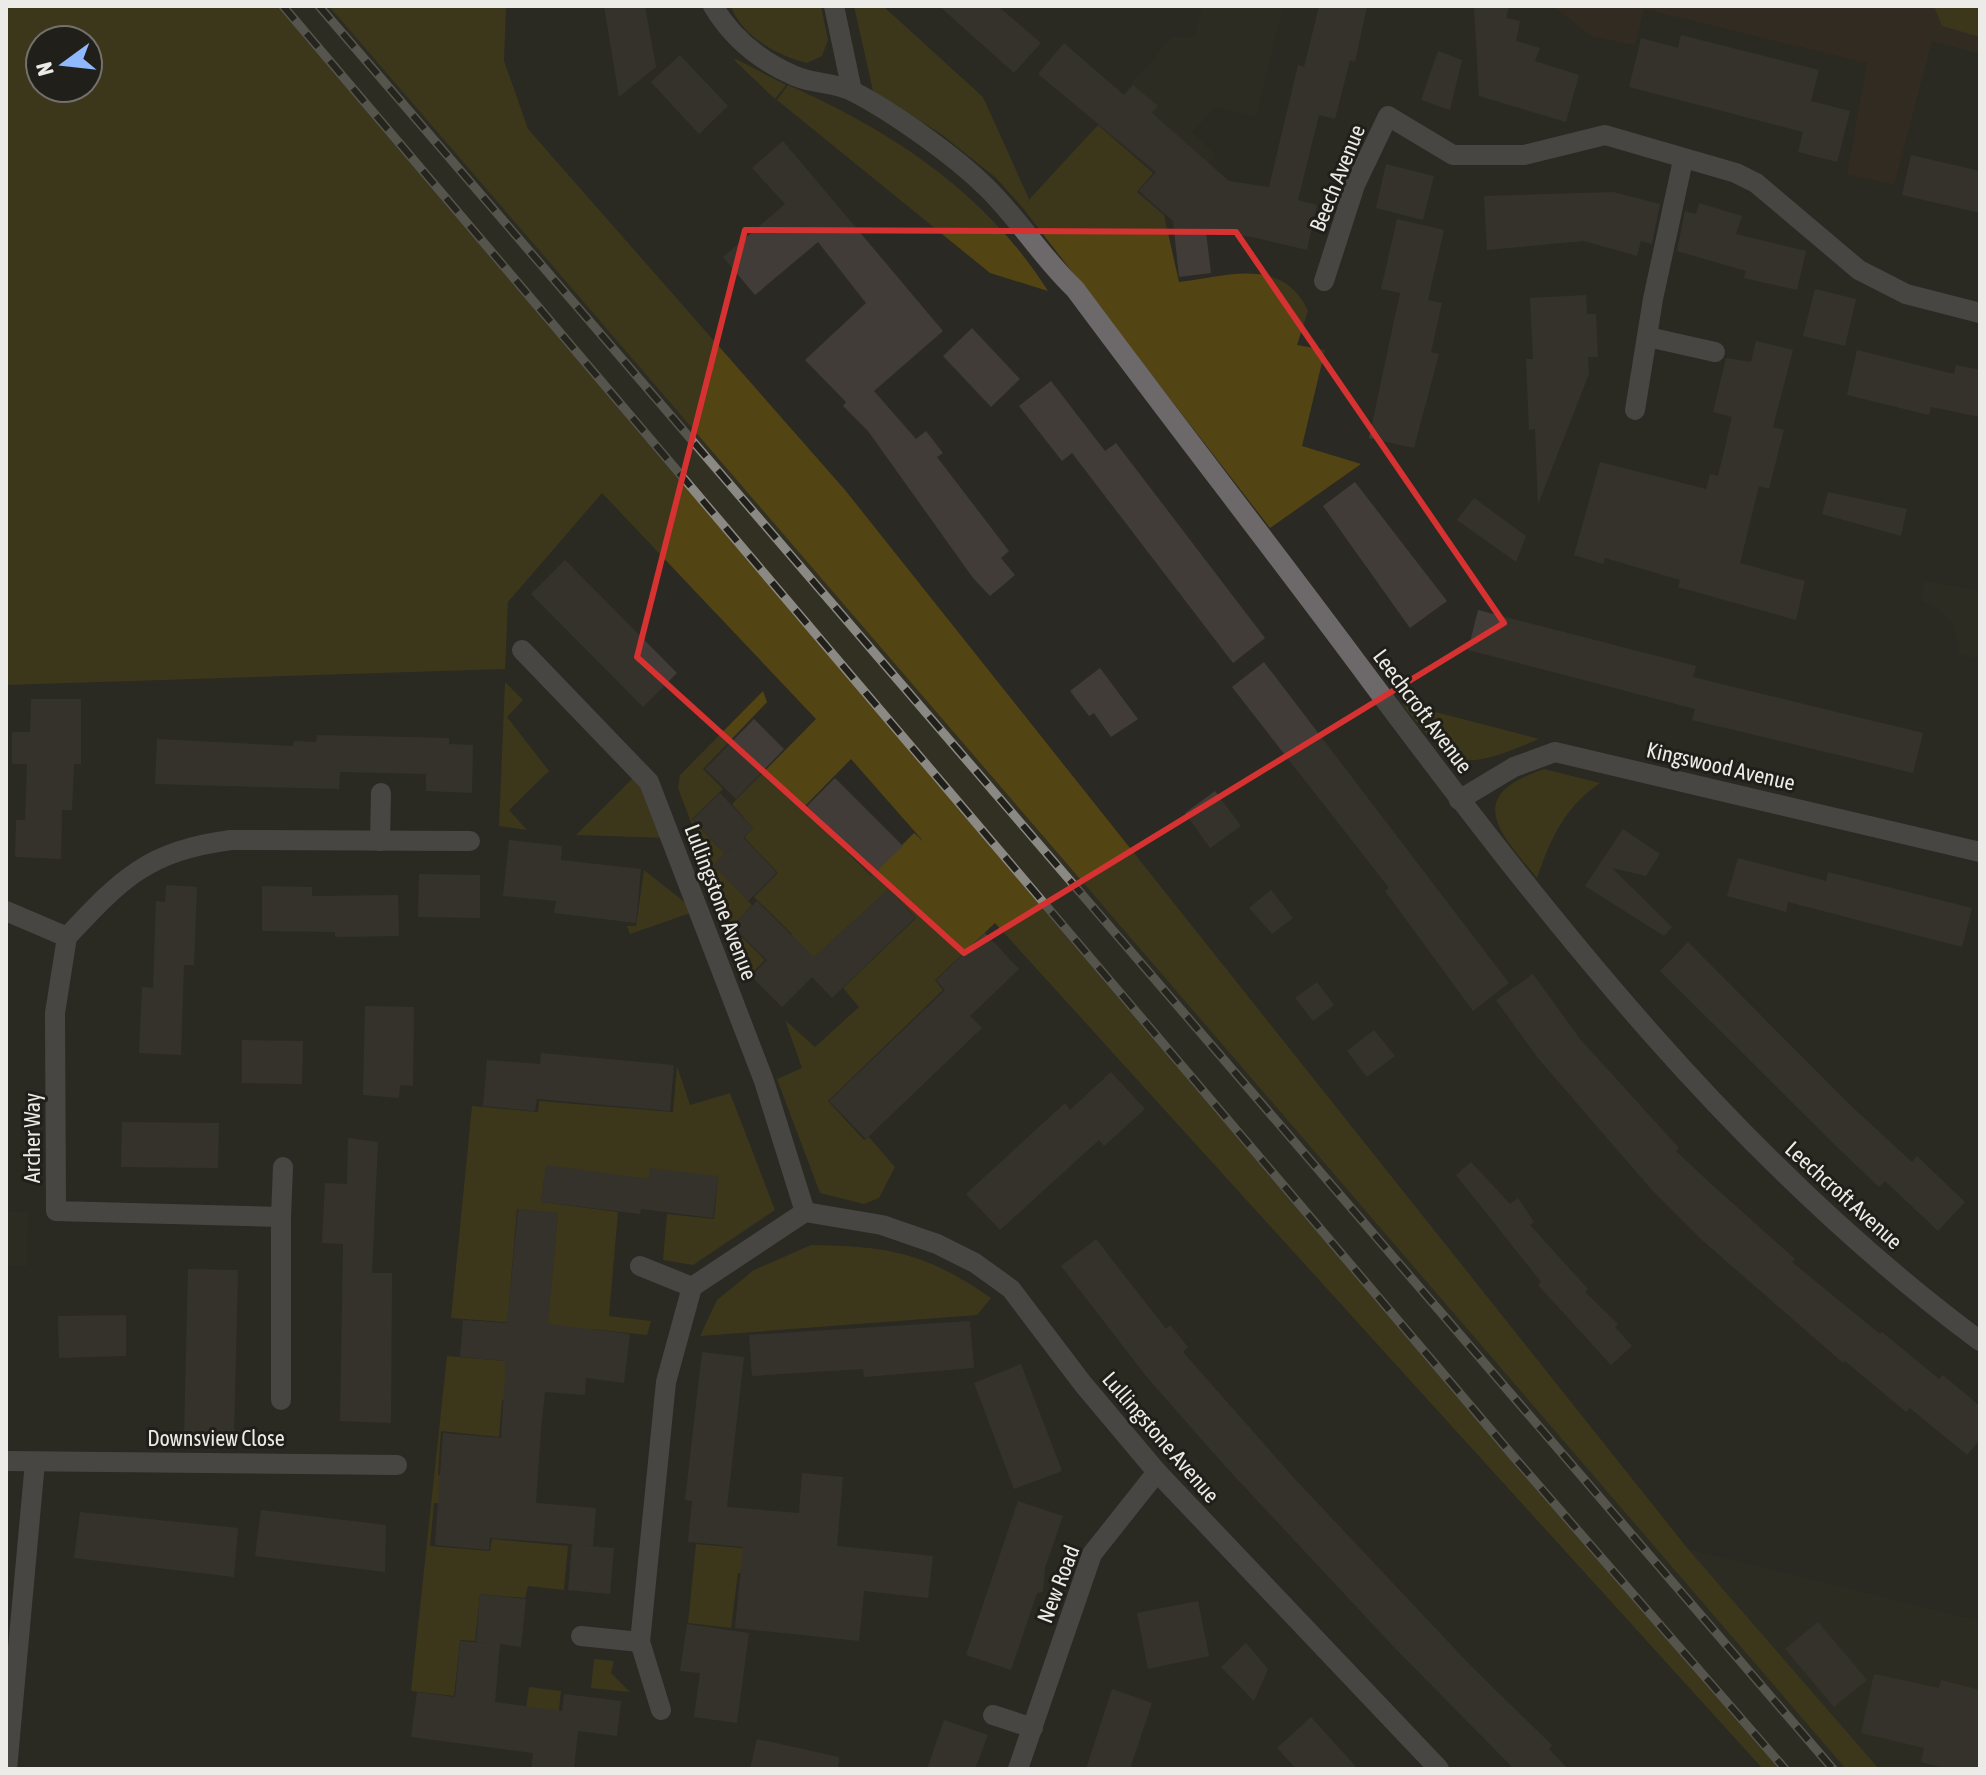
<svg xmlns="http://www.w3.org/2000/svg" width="1986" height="1775" font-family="'Asap Condensed',sans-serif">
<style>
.built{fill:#322f23}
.education{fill:#3b2d20}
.green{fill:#524513;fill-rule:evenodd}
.building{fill:#413c37}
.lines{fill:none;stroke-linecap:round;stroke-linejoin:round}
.minor{stroke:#6d696a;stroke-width:20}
.rail-casing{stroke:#8a8984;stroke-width:9}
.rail{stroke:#211f19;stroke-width:6;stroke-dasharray:18;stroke-linecap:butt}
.marked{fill:none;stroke:#d73232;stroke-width:6;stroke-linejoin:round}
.labels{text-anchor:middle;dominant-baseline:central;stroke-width:6;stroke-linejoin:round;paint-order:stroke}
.street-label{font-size:22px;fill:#edebe7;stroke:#211f19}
</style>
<rect width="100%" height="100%" fill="#2a2923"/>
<g class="built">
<polygon points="173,6 462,6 504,61 528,129 845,490 1688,1549 1980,1621 1980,1769 1763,1769 995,922 816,719 314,188"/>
<polygon points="1202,6 1283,6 1256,117 1216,107 1192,132 1216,155 1164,215 1138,191 1154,173 1097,124 1172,37 1195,36"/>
<polygon points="1925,581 1980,591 1980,659 1957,654 1959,644 1951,621 1937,608 1921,600"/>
<polygon points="6,1211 28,1212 27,1266 6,1265"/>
</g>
<polygon class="education" points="1553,6 1980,6 1980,54 1932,41 1894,185 1847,174 1867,63 1644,9 1635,45 1591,36"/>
<g class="green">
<path d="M6 6H285L1511 1458 1782 1769H1763L995 923 935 980 943 990 828 1101 864 1140 869 1137 895 1167 879 1198 864 1204 820 1193 777 1079 802 1068 785 1020 815 1047 859 1007 843 988 916 918 889 889 801 969 792 934 754 897 778 873 744 837 753 828 732 804 816 719 602 493 508 602 505 669 6 685ZM40 40H88V88H40ZM851 759 924 842 914 833 871 876 803 808Z"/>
<polygon points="329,6 506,6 504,61 528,129 845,490 1688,1549 1879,1769 1846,1769"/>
<path d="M731 6H821L828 40 822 56 807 63C778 56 741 36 731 6Z"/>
<path d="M854 6H883L983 97 1029 199 1024 205 1098 125 1153 173 1137 192 1164 215 1179 282C1221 278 1283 254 1308 311L1297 345 1325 350 1302 446 1361 464 1270 528 1022 207 996 178 941 134 873 91Z"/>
<polygon points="1934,6 1980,6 1980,37 1942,26"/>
<polygon points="736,59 786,85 775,99 734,60"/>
<path d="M788 85C892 131 986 193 1048 291L990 273 777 100Z"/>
<polygon points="505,682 523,700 507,717 549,771 509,810 527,830 499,826"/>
<polygon points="763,691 767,702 703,769 723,789 692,819 725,854 714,865 752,905 732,927 765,960 749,976 678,788 680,775"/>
<path d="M1401 703 1539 739C1458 773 1454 769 1401 703Z"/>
<path d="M1544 769 1600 783C1564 808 1551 838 1537 878 1499 832 1463 796 1544 769Z"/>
<polygon points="636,775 668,838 576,835"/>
<polygon points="644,870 696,911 630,934 627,926 636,926"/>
<path d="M677 1066 690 1105 730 1093 775 1210 693 1265 663 1260 667 1214 714 1219 718 1177 651 1169 649 1179 546 1167 541 1202 618 1212 609 1316 651 1321 647 1335 592 1329 587 1354 517 1323 451 1318 472 1106 538 1112 539 1101 673 1112ZM517 1209 558 1213 549 1308 509 1303Z"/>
<path d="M811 1245C889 1246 926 1253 991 1298L977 1315 700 1336 717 1300 754 1270Z"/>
<polygon points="447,1356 517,1362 514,1401 502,1400 499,1437 441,1431 438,1475 498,1480 491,1508 434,1503 430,1546 490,1551 492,1539 568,1546 564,1590 528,1586 525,1598 480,1594 475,1641 460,1640 454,1696 411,1691"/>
<polygon points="696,1544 786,1552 775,1576 738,1573 731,1628 688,1623"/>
<polygon points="594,1659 614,1661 611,1673 630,1692 591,1688"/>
<polygon points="529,1687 561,1691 557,1726 524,1722"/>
</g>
<g class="building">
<polygon points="604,6 645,6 656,67 619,97"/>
<polygon points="939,6 998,6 1041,43 1014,73"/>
<polygon points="1319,6 1367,6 1355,62 1350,60 1335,119 1319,115 1298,200 1317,205 1307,250 1252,237 1206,232 1211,273 1179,277 1173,221 1139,191 1156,172 1038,74 1064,43 1124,95 1133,85 1158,106 1152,113 1229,181 1269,187 1298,65 1304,67"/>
<polygon points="1474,6 1509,6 1506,18 1520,21 1516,41 1540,48 1535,61 1579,75 1566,122 1479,96"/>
<polygon points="1681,35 1819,70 1811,101 1850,111 1837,162 1798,152 1803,132 1629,87 1641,38 1678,48"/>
<polygon points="1438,51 1462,60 1450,110 1421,100"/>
<polygon points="680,55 728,106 699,134 651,82"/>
<polygon points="783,141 943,331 874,391 916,439 926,431 943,453 937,457 1009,551 1001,558 1015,575 990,596 973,578 868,431 843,406 846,402 805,360 866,303 818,242 755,295 723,257 785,204 752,168"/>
<polygon points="1911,155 1980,171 1980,213 1902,195"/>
<polygon points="1386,164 1434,176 1423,220 1376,208"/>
<polygon points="1613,192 1660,204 1652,244 1641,241 1637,256 1584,241 1487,250 1484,196"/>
<polygon points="1699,203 1742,216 1736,234 1806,251 1797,290 1744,278 1746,271 1677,251 1685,211 1696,214"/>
<polygon points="1397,219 1444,230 1428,300 1442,303 1431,352 1439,354 1414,448 1369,438 1400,293 1381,289"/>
<polygon points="1815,289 1856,299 1845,346 1803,336"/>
<polygon points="1586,295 1587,314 1596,314 1598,357 1588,357 1589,374 1538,504 1535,429 1529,430 1526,359 1533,359 1530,298"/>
<polygon points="972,328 1020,379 991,407 943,356"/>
<polygon points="1756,341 1793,350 1773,427 1784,430 1769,489 1759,486 1740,563 1805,581 1796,620 1678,587 1680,580 1605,558 1603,564 1574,555 1600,462 1706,489 1710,474 1718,476 1732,417 1713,412 1726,358 1751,362"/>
<polygon points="1857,350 1954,374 1956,365 1980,370 1980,417 1931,407 1929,415 1847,395"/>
<polygon points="1051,381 1105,451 1116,443 1265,638 1233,663 1072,453 1062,461 1019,406"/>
<polygon points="1355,482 1447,601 1410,628 1323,506"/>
<polygon points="1828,492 1907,509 1901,536 1822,514"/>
<polygon points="1474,498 1526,536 1516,562 1457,520"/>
<polygon points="565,560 677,673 643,707 531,594"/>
<polygon points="1478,610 1696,666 1693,677 1923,733 1913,773 1692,720 1695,709 1468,650"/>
<polygon points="1264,662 1509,983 1473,1011 1385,891 1389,888 1232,687"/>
<polygon points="1100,668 1138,719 1111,737 1094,713 1089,716 1070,691"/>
<polygon points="31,699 81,699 81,764 74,764 72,810 62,810 61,859 15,857 16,820 25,820 27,764 12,764 12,732 30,732"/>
<polygon points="754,719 784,749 736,799 705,769"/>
<polygon points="317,735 449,738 449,744 473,745 472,793 426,791 426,774 340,772 339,789 155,784 157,739 293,746 294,741 316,742"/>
<polygon points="835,778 903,846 872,876 805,808"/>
<polygon points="1215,791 1241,826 1210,848 1185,813"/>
<polygon points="720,793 753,828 725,854 693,819"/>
<polygon points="1623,829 1660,854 1646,876 1612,868 1672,927 1664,936 1585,886"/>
<polygon points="743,837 777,873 748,901 714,865"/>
<polygon points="509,840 562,846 561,860 641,869 636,923 554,913 556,901 503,896"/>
<polygon points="1738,858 1826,881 1828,872 1972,908 1962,947 1788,902 1786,912 1727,896"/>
<polygon points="419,874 480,875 480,918 418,917"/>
<polygon points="166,885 197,887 194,965 184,965 181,1055 139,1053 142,987 153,988 156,901 165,902"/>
<polygon points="262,886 312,887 312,896 398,895 399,936 335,937 335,932 262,931"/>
<polygon points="889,889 915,918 832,998 812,977 782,1007 751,976 767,960 732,926 757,901 814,957"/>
<polygon points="1271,890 1293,918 1272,934 1249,908"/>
<polygon points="985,933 1019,969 970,1016 982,1028 866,1139 829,1101 945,990 936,980"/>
<polygon points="1688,942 1849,1104 1912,1162 1917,1156 1965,1202 1938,1231 1885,1181 1879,1187 1840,1150 1660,971"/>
<polygon points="1533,974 1580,1039 1679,1148 1676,1151 1710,1183 1795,1259 1792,1262 1880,1334 1882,1332 1939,1379 1943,1375 1980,1406 1980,1440 1967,1455 1910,1408 1906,1412 1845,1361 1843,1363 1703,1241 1651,1189 1537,1057 1496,1000"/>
<polygon points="1317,982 1334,1005 1313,1021 1295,998"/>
<polygon points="365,1006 414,1007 413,1086 400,1085 399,1098 363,1095"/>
<polygon points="1374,1030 1395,1056 1367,1077 1347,1051"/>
<polygon points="242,1040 303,1041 302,1084 242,1083"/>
<polygon points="541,1053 674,1065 670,1111 537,1099 535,1111 483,1106 487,1060 540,1064"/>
<polygon points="1111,1072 1145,1109 1104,1146 1099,1140 1000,1230 966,1194 1065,1103 1070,1110"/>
<polygon points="122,1122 219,1123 218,1168 121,1167"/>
<polygon points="348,1138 378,1142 372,1273 392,1273 391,1423 340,1421 343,1244 322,1243 325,1183 347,1184"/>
<polygon points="1471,1162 1510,1204 1518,1198 1534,1222 1530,1225 1588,1289 1585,1292 1618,1324 1615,1327 1632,1346 1611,1365 1538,1285 1541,1282 1456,1175"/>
<polygon points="546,1165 649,1179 650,1168 718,1176 713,1218 641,1209 640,1214 541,1202"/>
<polygon points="518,1209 558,1213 548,1324 630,1334 624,1383 586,1378 585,1395 545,1392 541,1429 536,1503 596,1508 593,1546 576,1545 614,1548 610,1594 568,1590 572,1544 490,1538 489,1550 435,1545 443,1433 501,1438 506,1361 460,1357 463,1320 507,1323"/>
<polygon points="1096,1239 1166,1329 1170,1325 1188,1347 1183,1352 1294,1478 1471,1666 1552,1745 1549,1749 1568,1769 1514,1769 1391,1644 1225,1466 1146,1376 1061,1266"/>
<polygon points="188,1269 238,1270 234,1437 184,1437"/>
<polygon points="126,1315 126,1356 59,1358 58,1316"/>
<polygon points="970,1321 974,1368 864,1377 863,1369 752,1376 749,1335"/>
<polygon points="702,1352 744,1357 727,1507 799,1513 802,1473 843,1477 837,1546 933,1556 928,1598 864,1591 859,1641 735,1628 743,1547 688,1542 692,1501 685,1500"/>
<polygon points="1021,1364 1062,1471 1014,1489 974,1383"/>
<polygon points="1018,1501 1063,1516 1045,1568 1043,1592 1037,1593 1011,1670 966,1655"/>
<polygon points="261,1510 386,1525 385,1572 255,1556"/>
<polygon points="80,1512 238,1528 234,1577 74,1558"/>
<polygon points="480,1594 526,1599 521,1647 500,1644 495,1702 562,1711 564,1694 621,1701 617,1736 578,1731 574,1769 531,1769 533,1753 411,1737 417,1692 455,1697 460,1641 485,1643 476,1642"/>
<polygon points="1198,1601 1209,1656 1148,1669 1137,1613"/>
<polygon points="1818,1622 1867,1680 1834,1707 1785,1649"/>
<polygon points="687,1624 749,1633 737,1723 694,1717 700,1673 680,1671"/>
<polygon points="1246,1643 1268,1669 1254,1701 1221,1667"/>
<polygon points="1874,1674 1939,1688 1941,1680 1980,1690 1980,1769 1949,1769 1921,1762 1924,1748 1861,1733"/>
<polygon points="1112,1689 1152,1703 1130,1769 1086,1769"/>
<polygon points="1311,1717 1330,1738 1358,1769 1296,1769 1277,1748"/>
<polygon points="944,1720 988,1735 975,1769 927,1769"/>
<polygon points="757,1739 839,1757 838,1769 750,1769"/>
</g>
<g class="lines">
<g class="minor">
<path d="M713 6C732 38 760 61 795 76 813 84 836 82 854 92 893 112 956 157 987 188 1019 219 1042 258 1075 289 1172 420 1273 549 1370 680 1550 921 1736 1160 1980 1341"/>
<polyline points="834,6 852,91"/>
<polyline points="1324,281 1355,185 1388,116 1453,155 1524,155 1605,135 1736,173 1756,183 1859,270 1906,294 1980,313"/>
<polyline points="1648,337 1715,352"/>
<polyline points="1635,410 1653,299 1683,160"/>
<polyline points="522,650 649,782 764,1081 805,1212 882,1225 937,1244 975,1263 1011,1289 1083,1384 1157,1472 1439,1769"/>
<polyline points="1459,800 1514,767 1555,752 1980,852"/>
<polyline points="380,841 381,793"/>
<polyline points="6,911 67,937 55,1013 56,1211 281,1217 281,1400"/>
<path d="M67 937C122 878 148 851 231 840L470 841"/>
<polyline points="281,1217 283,1167"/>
<polyline points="640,1266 692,1287"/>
<polyline points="6,1461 397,1465"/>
<polyline points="581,1636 640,1642"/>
<polyline points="661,1710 640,1642 666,1382 692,1287 805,1212"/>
<polyline points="993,1715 1033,1728"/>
<polyline points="7,1769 35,1462"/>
<polyline points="1018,1769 1092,1554 1157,1472"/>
</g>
<g class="rail-casing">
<g id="rail">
<polyline points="283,6 1513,1456 1785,1769"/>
<polyline points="319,6 1833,1769"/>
</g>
</g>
<use href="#rail" class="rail"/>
</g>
<path d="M0 0H1986V1775H0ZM745 230 1236 232 1504 623 964 953 637 657Z" fill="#2a2923" fill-opacity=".55" fill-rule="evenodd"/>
<path class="marked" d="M745 230 1236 232 1504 623 964 953 637 657Z"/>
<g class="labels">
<g class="street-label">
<text transform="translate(1337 178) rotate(-68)">Beech Avenue</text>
<text transform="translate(1423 711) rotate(53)">Leechcroft Avenue</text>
<text transform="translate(1721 766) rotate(13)">Kingswood Avenue</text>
<text transform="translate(721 902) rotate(69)">Lullingstone Avenue</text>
<text transform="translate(32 1138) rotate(-90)">Archer Way</text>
<text transform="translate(1844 1195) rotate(42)">Leechcroft Avenue</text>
<text transform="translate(1161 1437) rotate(49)">Lullingstone Avenue</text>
<text x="216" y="1438">Downsview Close</text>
<text transform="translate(1058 1584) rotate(-69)">New Road</text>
</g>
</g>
<rect width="1986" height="1775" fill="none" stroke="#edebe7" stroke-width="16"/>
<g transform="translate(64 64) rotate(255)"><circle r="38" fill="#211f19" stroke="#73716b" stroke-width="2"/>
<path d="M0-6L14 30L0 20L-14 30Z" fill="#90b8fd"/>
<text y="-12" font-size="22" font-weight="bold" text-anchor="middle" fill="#edebe7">N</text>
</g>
</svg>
